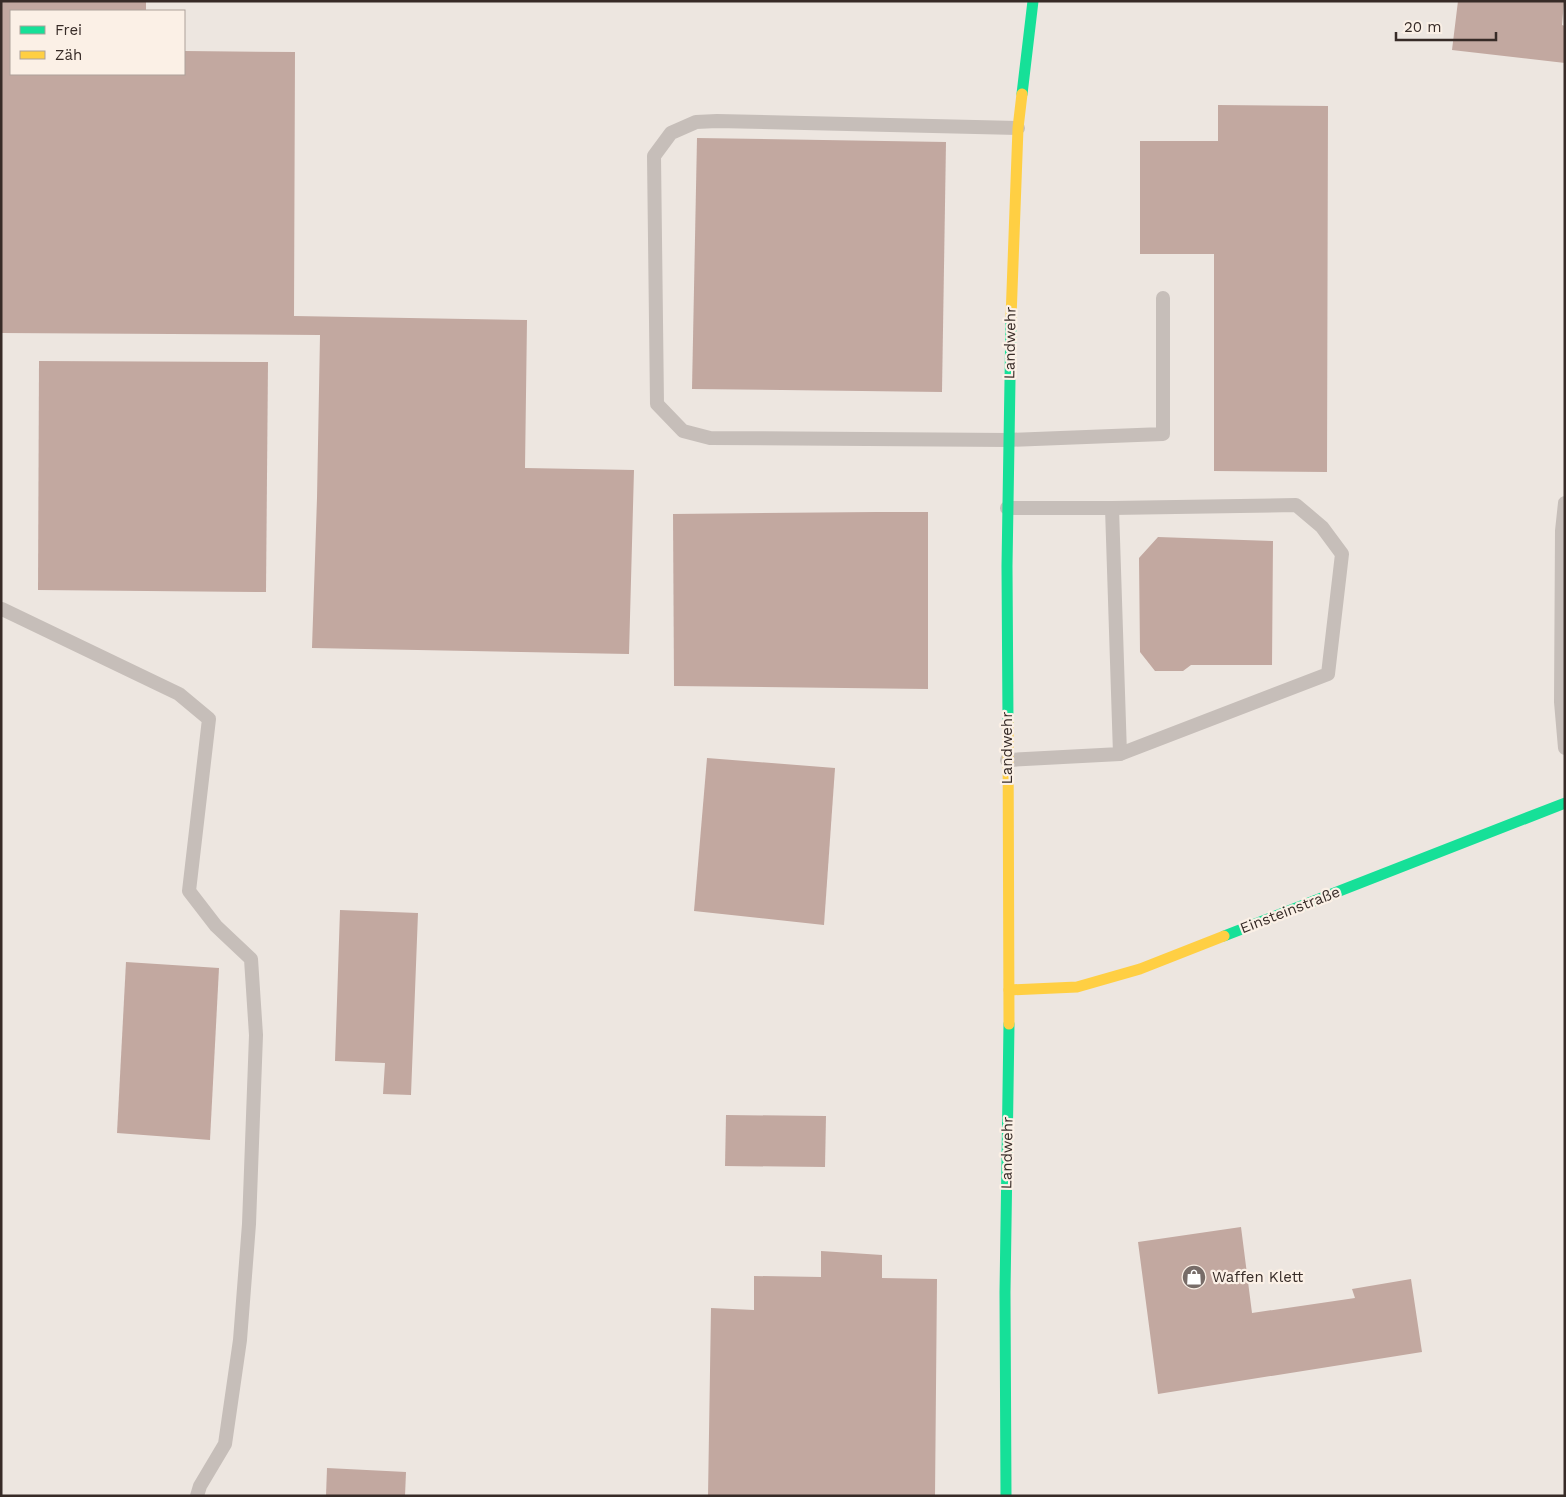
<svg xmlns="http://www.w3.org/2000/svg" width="1566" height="1497" font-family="'Work Sans',sans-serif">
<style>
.building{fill:#c2a8a0}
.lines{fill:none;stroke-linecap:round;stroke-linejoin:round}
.lane{stroke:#c6beb9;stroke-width:14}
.fast{stroke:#16e098;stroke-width:11}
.slow{stroke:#ffcf43;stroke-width:11}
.labels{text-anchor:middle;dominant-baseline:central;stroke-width:4.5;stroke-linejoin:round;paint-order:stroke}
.street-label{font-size:15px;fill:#372b27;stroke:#fbf0e6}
.poi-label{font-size:15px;fill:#372b27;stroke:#fbf0e6;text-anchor:start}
</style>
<rect width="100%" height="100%" fill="#ede6e0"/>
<g class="building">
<polygon points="1,1 146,1 146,11 11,11 11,74 184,74 184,51 295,52 294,316 527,320 525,468 634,470 629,654 312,648 317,498 320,335 1,333"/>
<polygon points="1458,1 1564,1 1562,25 1565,26 1565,63 1452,50"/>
<polygon points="1218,105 1328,106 1327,472 1214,471 1214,254 1140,254 1140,141 1218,141"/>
<polygon points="697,138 946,142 942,392 692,389"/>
<polygon points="39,361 268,362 266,592 38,590"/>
<polygon points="876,512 928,512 928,689 674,686 673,514"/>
<polygon points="1158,537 1273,541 1272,665 1191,665 1183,671 1155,671 1140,652 1139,558"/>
<polygon points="707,758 835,768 824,925 694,911"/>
<polygon points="340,910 418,913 411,1095 383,1094 385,1063 335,1061"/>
<polygon points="126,962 219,968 210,1140 117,1133"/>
<polygon points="726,1115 826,1116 825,1167 725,1166"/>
<polygon points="1241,1227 1252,1313 1355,1298 1352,1289 1411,1279 1422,1352 1158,1394 1138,1242"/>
<polygon points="821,1251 882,1255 882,1278 937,1279 935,1496 708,1496 711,1308 754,1310 754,1276 821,1277"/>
<polygon points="327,1468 406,1472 405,1496 326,1496"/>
</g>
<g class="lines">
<g class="lane">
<polyline points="1018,128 717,121 696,122 671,133 654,156 657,404 683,431 710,438 1008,440 1163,434 1163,298"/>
<polyline points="1565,503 1562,531 1561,702 1565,748"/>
<polyline points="1112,508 1296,505 1322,527 1342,554 1328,674 1120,754"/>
<polyline points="2,609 179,694 209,719 189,891 216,926 251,959 256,1035 249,1224 240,1340 225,1444 200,1486 197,1496"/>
<polyline points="1007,760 1120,754 1112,508 1007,508"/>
</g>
<g class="fast">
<polyline points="1022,94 1033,1"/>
<polyline points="1008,722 1007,566 1011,318"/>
<polyline points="1224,936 1565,803"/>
<polyline points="1006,1496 1005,1292 1009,1024"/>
</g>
<g class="slow">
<polyline points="1011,318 1018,128 1022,94"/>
<polyline points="1008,722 1009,1024"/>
<polyline points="1009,990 1077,987 1140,969 1224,936"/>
</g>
</g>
<defs>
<g id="shop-disc" transform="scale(1.25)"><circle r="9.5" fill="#776c68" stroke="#fbf0e6"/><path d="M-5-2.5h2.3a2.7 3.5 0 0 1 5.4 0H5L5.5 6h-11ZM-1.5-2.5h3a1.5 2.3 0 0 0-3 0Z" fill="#fff"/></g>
</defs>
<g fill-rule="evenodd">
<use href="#shop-disc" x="1194" y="1277"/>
</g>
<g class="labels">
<g class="street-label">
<text transform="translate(1010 343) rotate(-89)">Landwehr</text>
<text transform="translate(1007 748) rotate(-90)">Landwehr</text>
<text transform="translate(1290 910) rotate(-21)">Einsteinstraße</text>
<text transform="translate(1007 1153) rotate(-89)">Landwehr</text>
</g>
<g class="poi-label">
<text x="1212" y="1277">Waffen Klett</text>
</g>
</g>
<rect width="1566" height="1497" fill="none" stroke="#372b27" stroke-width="5"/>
<rect x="10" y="10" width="175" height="65" fill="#fbf0e6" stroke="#ada19a"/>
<rect x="20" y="26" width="25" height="8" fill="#16e098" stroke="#ada19a"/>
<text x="55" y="35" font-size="15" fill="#372b27">Frei</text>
<rect x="20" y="51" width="25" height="8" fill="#ffcf43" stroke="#ada19a"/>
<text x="55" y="60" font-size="15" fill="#372b27">Zäh</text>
<path d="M1396 32v8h100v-8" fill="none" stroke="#372b27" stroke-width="2.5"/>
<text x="1404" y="32" font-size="15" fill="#372b27" stroke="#fbf0e6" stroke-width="4" paint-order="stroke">20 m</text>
</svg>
